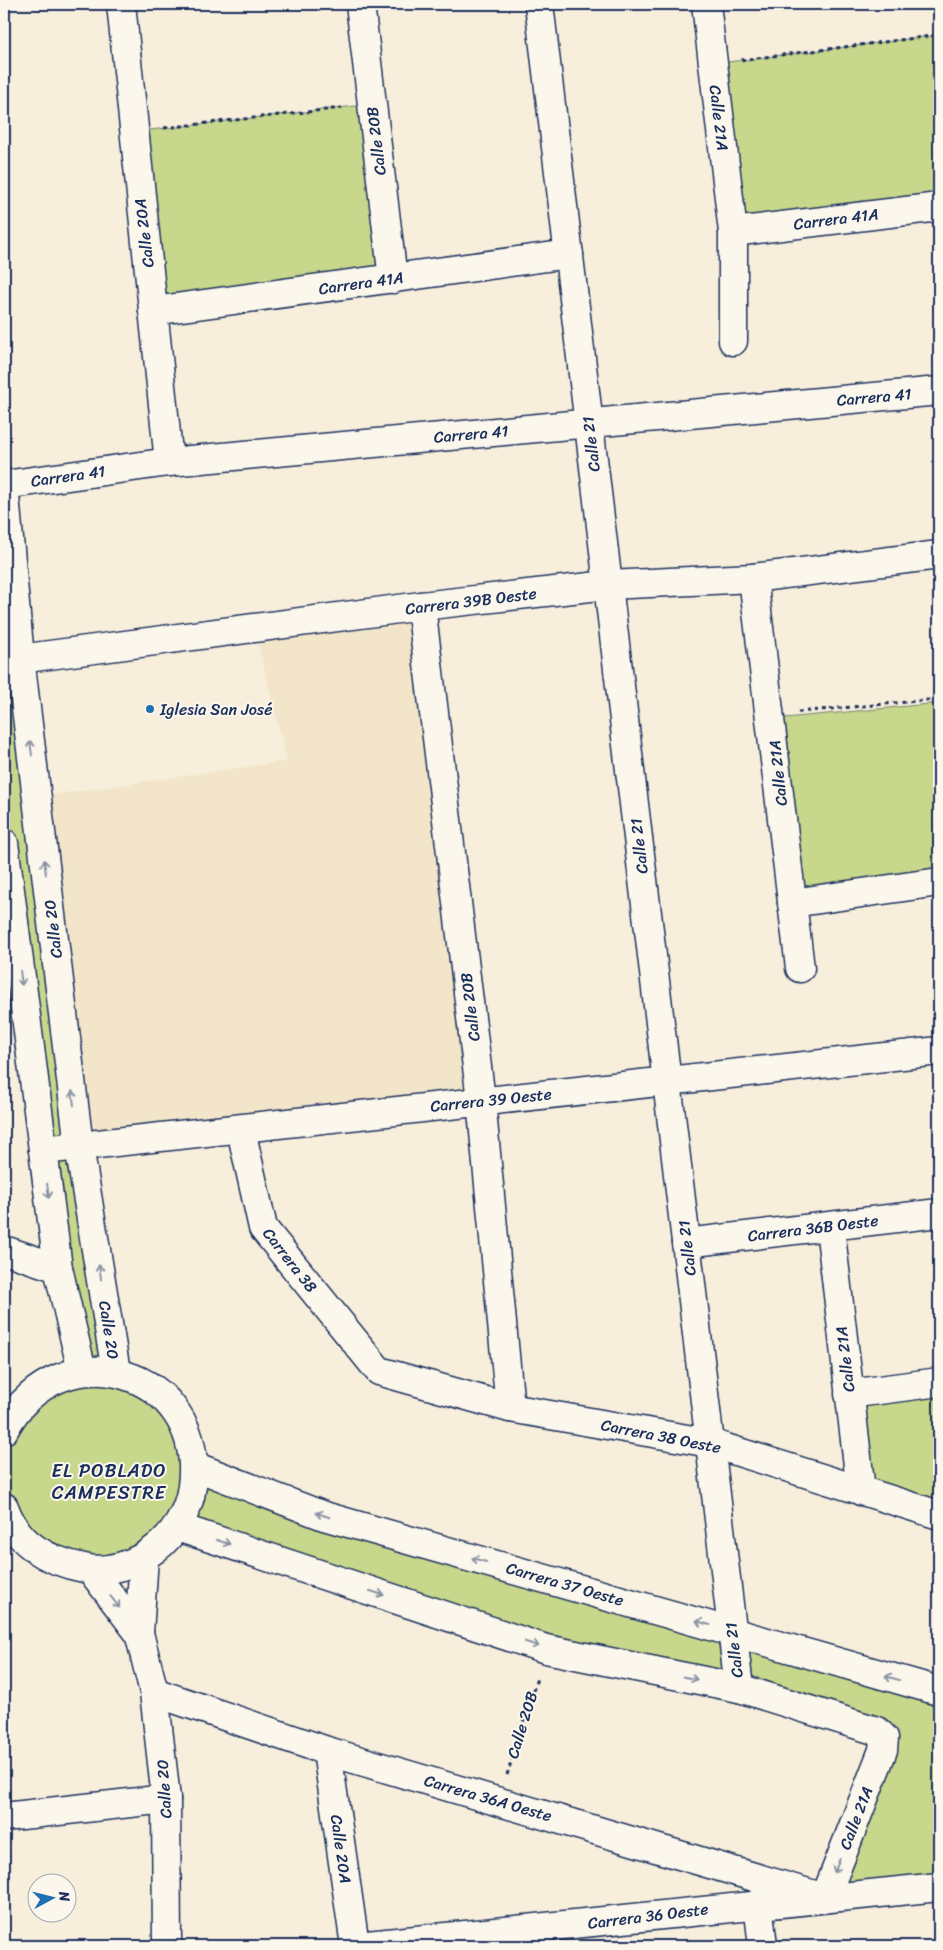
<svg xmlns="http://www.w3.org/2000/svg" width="943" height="1950" font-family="Sriracha,sans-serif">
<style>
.built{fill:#f2e5c9}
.green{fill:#c7d78b;stroke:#718374}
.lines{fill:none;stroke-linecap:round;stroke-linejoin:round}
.minor-casing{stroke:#1b2f5e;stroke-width:31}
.path{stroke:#1b2f5e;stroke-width:3;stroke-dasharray:4 4;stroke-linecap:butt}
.minor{stroke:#fbf7ec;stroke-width:28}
.oneway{stroke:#8b93a5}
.poi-dot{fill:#1f6fb2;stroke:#fbf7ec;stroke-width:2}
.labels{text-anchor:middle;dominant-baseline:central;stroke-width:4;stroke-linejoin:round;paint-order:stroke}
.street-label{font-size:16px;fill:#1b2f5e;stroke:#fbf7ec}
.poi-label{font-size:16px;fill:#1b2f5e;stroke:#fbf7ec;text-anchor:start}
.quarter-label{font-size:19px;letter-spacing:1px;fill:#1b2f5e;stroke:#fbf7ec}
</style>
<rect width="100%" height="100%" fill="#f7efdc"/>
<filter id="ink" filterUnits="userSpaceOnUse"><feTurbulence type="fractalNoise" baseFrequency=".02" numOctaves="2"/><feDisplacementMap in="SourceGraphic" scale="10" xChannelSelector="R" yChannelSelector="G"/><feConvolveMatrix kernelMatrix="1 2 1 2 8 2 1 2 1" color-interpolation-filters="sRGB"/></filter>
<g filter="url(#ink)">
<polygon class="built" points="421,606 481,1100 79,1146 37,797 287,761 254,629"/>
<g class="green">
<polygon points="939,35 939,207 733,232 712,64"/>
<polygon points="372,104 393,279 153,311 133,132"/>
<polygon points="4,485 116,1371 147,1384 195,1466 939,1691 939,1887 825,1898 884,1738 546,1649 177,1527 144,1557 59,1563 4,1507 4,1410 81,1371 4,843"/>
<polygon points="939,703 939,878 795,898 775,719"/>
<polygon points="939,1372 939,1515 861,1491 847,1378"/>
</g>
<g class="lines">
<g class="minor-casing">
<g id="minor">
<polyline points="121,4 169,462"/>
<polyline points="360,4 393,279"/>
<polyline points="539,4 739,1688"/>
<polyline points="706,4 733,232 733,341"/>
<polyline points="733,232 939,207"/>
<polyline points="153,311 569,254"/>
<polyline points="4,485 169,462 939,391"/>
<polyline points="4,485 20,658 79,1146 116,1372"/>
<polyline points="753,578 800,968"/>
<polyline points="421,606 481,1100 510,1408"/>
<polyline points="4,661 421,606 608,585 753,578 939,555"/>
<polyline points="4,843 58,1268 82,1371"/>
<polyline points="792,903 939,882"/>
<polyline points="241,1130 263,1228 379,1371 510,1408 710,1443 939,1515"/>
<polyline points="43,1150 939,1051"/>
<polyline points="830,1227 861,1491"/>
<polyline points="686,1243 939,1213"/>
<polyline points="4,1250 58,1268"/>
<polyline points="849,1394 939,1382"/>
<path d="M4 1430C60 1325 207 1370 192 1486 189 1511 174 1535 155 1549 136 1564 107 1574 84 1568 47 1561 17 1544 4 1507"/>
<polyline points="194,1466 324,1516 939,1691"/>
<polyline points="177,1527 546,1649 739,1688 877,1731 884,1738 883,1750 825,1898"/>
<polyline points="144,1557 139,1633 154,1692 166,1799 167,1946"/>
<polyline points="91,1570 139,1633"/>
<polyline points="154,1692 327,1751 825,1898"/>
<polyline points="327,1751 355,1946"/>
<polyline points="4,1817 166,1799"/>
<polyline points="758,1904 763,1946"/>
<polyline points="357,1946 939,1887"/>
</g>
</g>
<g class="path">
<polyline points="741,60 939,35"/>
<polyline points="164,128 342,108"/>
<polyline points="798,712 939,699"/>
<polyline points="507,1775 537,1678"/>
</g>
<use href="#minor" class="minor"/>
</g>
<defs><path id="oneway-shaft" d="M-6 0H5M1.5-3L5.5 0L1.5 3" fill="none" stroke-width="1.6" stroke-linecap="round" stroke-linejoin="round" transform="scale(1.25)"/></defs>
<g class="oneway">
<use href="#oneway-shaft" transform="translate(31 748) rotate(-97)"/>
<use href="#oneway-shaft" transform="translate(45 867) rotate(-97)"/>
<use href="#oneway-shaft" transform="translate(21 978) rotate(83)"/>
<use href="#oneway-shaft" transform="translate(73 1098) rotate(-97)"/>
<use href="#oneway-shaft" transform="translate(48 1191) rotate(83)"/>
<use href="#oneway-shaft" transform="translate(100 1272) rotate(-99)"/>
<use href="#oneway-shaft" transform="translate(323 1515) rotate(-161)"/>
<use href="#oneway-shaft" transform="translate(223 1542) rotate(18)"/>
<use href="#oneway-shaft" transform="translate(479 1560) rotate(-164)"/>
<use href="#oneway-shaft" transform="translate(377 1593) rotate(18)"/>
<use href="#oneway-shaft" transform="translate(115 1602) rotate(52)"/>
<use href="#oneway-shaft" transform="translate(703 1623) rotate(-164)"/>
<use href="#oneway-shaft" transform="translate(532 1644) rotate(18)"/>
<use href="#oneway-shaft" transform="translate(690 1678) rotate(11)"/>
<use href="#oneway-shaft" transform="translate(892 1678) rotate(-164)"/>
<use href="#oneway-shaft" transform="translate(837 1866) rotate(111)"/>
</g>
</g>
<circle class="poi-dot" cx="150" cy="709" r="5"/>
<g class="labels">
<g class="street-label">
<text transform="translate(719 118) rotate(83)">Calle 21A</text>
<text transform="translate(376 141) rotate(-97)">Calle 20B</text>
<text transform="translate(836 219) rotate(-7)">Carrera 41A</text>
<text transform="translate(144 233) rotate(-97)">Calle 20A</text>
<text transform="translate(361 283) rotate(-8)">Carrera 41A</text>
<text transform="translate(874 397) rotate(-5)">Carrera 41</text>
<text transform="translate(471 434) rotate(-5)">Carrera 41</text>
<text transform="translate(591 444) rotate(-97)">Calle 21</text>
<text transform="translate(68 476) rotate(-8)">Carrera 41</text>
<text transform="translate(471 601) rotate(-7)">Carrera 39B Oeste</text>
<text transform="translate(778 773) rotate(-96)">Calle 21A</text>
<text transform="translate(639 846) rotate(-97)">Calle 21</text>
<text transform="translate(53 929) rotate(-97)">Calle 20</text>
<text transform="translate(470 1007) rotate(-97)">Calle 20B</text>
<text transform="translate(491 1100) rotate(-6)">Carrera 39 Oeste</text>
<text transform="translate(813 1228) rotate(-7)">Carrera 36B Oeste</text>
<text transform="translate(687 1248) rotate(-97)">Calle 21</text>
<text transform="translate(290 1260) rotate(52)">Carrera 38</text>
<text transform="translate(109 1330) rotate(81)">Calle 20</text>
<text transform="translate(845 1359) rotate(-97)">Calle 21A</text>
<text transform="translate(661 1436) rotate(11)">Carrera 38 Oeste</text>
<text transform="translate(565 1584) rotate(16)">Carrera 37 Oeste</text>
<text transform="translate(734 1650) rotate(-97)">Calle 21</text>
<text transform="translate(522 1725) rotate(-73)">Calle 20B</text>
<text transform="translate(164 1789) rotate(-94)">Calle 20</text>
<text transform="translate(488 1798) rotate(16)">Carrera 36A Oeste</text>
<text transform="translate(856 1818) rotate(-69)">Calle 21A</text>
<text transform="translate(341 1849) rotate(82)">Calle 20A</text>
<text transform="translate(648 1916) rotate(-7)">Carrera 36 Oeste</text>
</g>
<g class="poi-label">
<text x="160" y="709">Iglesia San José</text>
</g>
<g class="quarter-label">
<text x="109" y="1470">EL POBLADO<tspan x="109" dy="22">CAMPESTRE</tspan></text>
</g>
</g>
<rect width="943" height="1950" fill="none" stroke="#fbf7ec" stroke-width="20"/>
<rect x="10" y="10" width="923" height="1930" fill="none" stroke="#1b2f5e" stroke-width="2" filter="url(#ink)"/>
<g transform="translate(52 1898) rotate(83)"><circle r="24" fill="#fbf7ec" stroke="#a1a7b3"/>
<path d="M0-4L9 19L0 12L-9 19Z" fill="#1f6fb2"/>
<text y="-8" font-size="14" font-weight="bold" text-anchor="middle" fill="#1b2f5e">N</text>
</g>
</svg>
